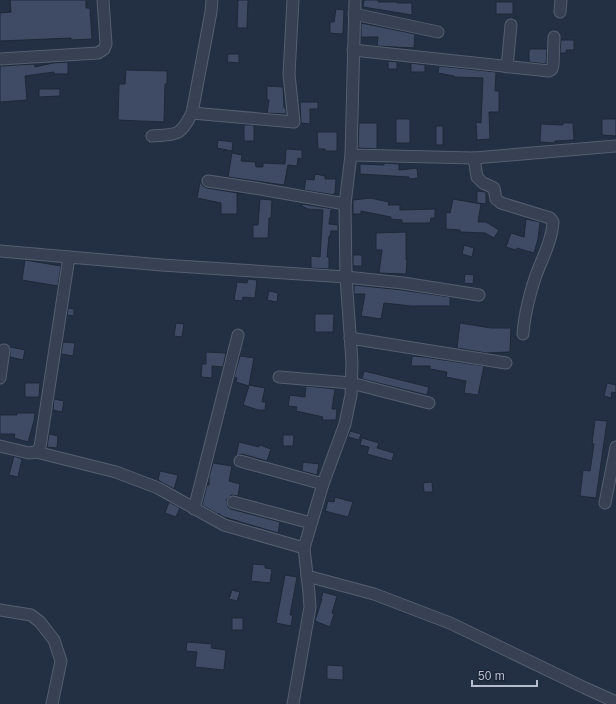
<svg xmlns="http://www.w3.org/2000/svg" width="616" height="704" font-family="Helvetica,sans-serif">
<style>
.building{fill:#3f4b64;stroke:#1e283a}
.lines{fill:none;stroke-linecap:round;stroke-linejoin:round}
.minor-casing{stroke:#555f70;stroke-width:13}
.minor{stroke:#384153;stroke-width:11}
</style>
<rect width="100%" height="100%" fill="#232f43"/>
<g class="building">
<polygon points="10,0 86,0 86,8 90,8 92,39 71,40 71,38 0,41 0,13 11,12"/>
<polygon points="238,0 248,0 247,28 237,28"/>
<polygon points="364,0 379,0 378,2 397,2 397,3 412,3 412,15 363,7"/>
<rect x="496" y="2" width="17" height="12"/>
<polygon points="336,9 344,10 343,34 330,33 330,22 334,22"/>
<polygon points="361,23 415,34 414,48 377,46 378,37 361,37"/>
<polygon points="561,40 574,40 574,50 566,50 566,53 560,53"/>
<polygon points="529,49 547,49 546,64 529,62"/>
<polygon points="228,54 239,54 239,63 227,62"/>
<polygon points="388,61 397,62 397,69 388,69"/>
<polygon points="68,62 68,74 54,74 54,72 25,76 27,100 0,102 0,66 34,64 35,67 53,63"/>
<polygon points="411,63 425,65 425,72 411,72"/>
<polygon points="439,66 496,72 495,91 499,91 499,112 489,112 490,139 477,140 476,122 481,123 483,78 454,77 454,76 438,73"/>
<polygon points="126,70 167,71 167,84 165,84 164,122 118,120 119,84 125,84"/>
<polygon points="267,86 283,87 284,108 286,108 286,114 267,113 269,100 267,100"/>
<polygon points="39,89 60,89 60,96 39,97"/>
<polygon points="300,102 318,102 318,109 310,109 310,124 301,123"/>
<rect x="396" y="119" width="14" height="24"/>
<polygon points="602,119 616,119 616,136 602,135"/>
<polygon points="359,123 377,123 377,149 358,148"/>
<polygon points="563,123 573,123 574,140 555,141 555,143 540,142 541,124 563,125"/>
<rect x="244" y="125" width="10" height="16"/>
<rect x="436" y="126" width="7" height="19"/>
<polygon points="317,132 337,132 337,151 325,151 325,149 318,149"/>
<polygon points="218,140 233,142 232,151 217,148"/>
<polygon points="286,149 302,150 302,159 298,158 297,166 288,165 284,185 228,177 232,153 242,155 241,161 255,162 256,167 263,167 263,163 285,164"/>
<polygon points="384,163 399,164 399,170 417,168 418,178 409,179 409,177 360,174 360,164 384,165"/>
<polygon points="315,174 325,176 325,179 336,179 335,193 334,193 334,195 304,190 306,179 314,180"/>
<polygon points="200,182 203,186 207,188 244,194 237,193 237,214 221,214 221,203 197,198"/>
<polygon points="477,191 486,192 486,204 477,203"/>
<polygon points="370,198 389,202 388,205 400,205 400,210 435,209 435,218 431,218 430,223 402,223 402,220 391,219 391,217 361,211 361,214 353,214 353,200"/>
<polygon points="260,199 272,200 271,218 269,218 268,238 253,238 253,225 258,225"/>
<polygon points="453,199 481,204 478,222 486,222 499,230 494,238 485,233 460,232 460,230 446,229 446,212 450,213"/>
<polygon points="302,204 333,209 333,210 331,210 329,224 338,225 338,231 331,231 330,236 329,236 327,257 329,257 329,269 311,268 311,256 320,257 323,210 308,209 302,206"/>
<polygon points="526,219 540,222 538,239 534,253 517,248 516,250 506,247 511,233 524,237"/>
<polygon points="406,232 406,260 407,260 406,274 379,273 382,250 376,250 376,233"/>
<polygon points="464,245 474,248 472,257 462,254"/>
<rect x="353" y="255" width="9" height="11"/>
<polygon points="25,260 61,266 58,286 22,280"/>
<polygon points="465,274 474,275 473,284 464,283"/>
<polygon points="248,279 257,280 255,298 243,297 242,301 234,300 237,282 247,283"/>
<polygon points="354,285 402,290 450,297 450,306 411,306 384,303 381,319 361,316 365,294 354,294"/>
<polygon points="269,291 278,293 277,302 267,300"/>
<polygon points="68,308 74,309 74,316 67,315"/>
<polygon points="315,314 334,314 333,332 315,332"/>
<polygon points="176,323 184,324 182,337 174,336"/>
<polygon points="460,323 491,328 511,328 510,352 486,353 457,348"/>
<polygon points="63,342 75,343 73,356 61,354"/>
<polygon points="10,347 25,350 23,360 10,357"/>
<polygon points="206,352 226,353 223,367 212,366 212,378 201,377 202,364 206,364"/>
<polygon points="240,356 254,358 249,385 265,388 262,402 266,402 265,410 258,410 243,405 249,386 236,382 237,378 234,377"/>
<polygon points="412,356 424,357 484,366 478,395 464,393 466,381 446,377 447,372 430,369 430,366 411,366"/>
<polygon points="364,371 429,387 427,395 362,379"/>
<polygon points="25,383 40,383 39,397 25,397"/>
<polygon points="607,383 616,385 616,393 612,392 611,398 604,396"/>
<polygon points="306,386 335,389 332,409 337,409 336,420 322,420 323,417 296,411 297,407 288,406 290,395 305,397"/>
<polygon points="54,399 64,401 62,412 53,410"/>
<polygon points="17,413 35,413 34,421 28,442 14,438 15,434 0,434 0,415 17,415"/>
<polygon points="595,420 607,421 596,498 580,496 583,470 590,471 594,444 592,444"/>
<polygon points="350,431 361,434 359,440 348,437"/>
<polygon points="49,434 58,436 57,448 47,447"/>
<polygon points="283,435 294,435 293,446 283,446"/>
<polygon points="362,438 379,443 377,448 394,453 392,461 367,454 369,447 360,445"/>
<polygon points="239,442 259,447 260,445 271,449 267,461 242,454 236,456"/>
<polygon points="14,456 22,459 18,477 9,475"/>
<polygon points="303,462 319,464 317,475 302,471"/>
<polygon points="213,463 232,466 229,481 240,484 238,496 231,495 226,500 228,507 231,509 280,522 278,533 224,517 220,515 220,514 216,513 202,505 207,485 209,485 209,477"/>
<polygon points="160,471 178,475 174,489 158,480"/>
<polygon points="432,482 433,492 424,492 423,483"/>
<polygon points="335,497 353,502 348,517 325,511 328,501 334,502"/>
<polygon points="169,502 180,508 176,517 165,513"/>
<polygon points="253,564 265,565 265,568 272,569 270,583 251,581"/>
<polygon points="285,575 297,577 290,615 293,615 291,626 276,623"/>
<polygon points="232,590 240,592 237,601 229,599"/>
<polygon points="323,592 337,596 332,613 334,614 330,627 315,621 322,599 321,599"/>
<rect x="232" y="618" width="11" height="12"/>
<polygon points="187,642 212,644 211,648 226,650 224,670 195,667 197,652 186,651"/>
<polygon points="327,665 343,666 343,680 327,679"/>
</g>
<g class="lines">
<g class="minor-casing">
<g id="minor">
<polyline points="560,12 561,0"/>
<polyline points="354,14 438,32"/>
<polyline points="353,50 549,71 552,69 553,65 554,37"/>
<polyline points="0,59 98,53 104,49 106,44 103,0"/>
<polyline points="507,67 511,25"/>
<polyline points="192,113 294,122 289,74 293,0"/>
<path d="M152 136C177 134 180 137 192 113L211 12 212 0"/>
<polyline points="351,155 474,158 616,146"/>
<path d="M474 158 477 177 483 183 494 188 496 199 501 203 550 218 553 222C552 239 544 255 538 270 531 288 524 316 523 334"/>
<polyline points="208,181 254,188 345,204"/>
<polyline points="0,251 69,257"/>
<polyline points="350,338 506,363"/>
<polyline points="279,377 351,383 429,403"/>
<polyline points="0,378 4,350"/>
<polyline points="0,446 29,453 36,452 40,447 69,257 162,265 346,277 403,283 479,295"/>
<polyline points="36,452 116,472 158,488 224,525 304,548"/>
<polyline points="240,461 323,484"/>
<polyline points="233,502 311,523"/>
<polyline points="605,503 616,447"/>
<polyline points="194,509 238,335"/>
<polyline points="307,576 374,594 450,623 585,688 616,702"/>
<polyline points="0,610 31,615 40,622 54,640 61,661 52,704"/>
<polyline points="293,704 310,607 309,593 304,548 323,484 345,424 351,395 352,362 346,277 345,204 351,155 355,0"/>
</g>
</g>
<use href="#minor" class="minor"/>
</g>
<path d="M472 680v6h65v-6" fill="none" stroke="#b4bccd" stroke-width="2"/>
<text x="478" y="680" font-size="12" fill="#b4bccd" stroke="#1c2638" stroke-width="3" paint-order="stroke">50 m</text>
</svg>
